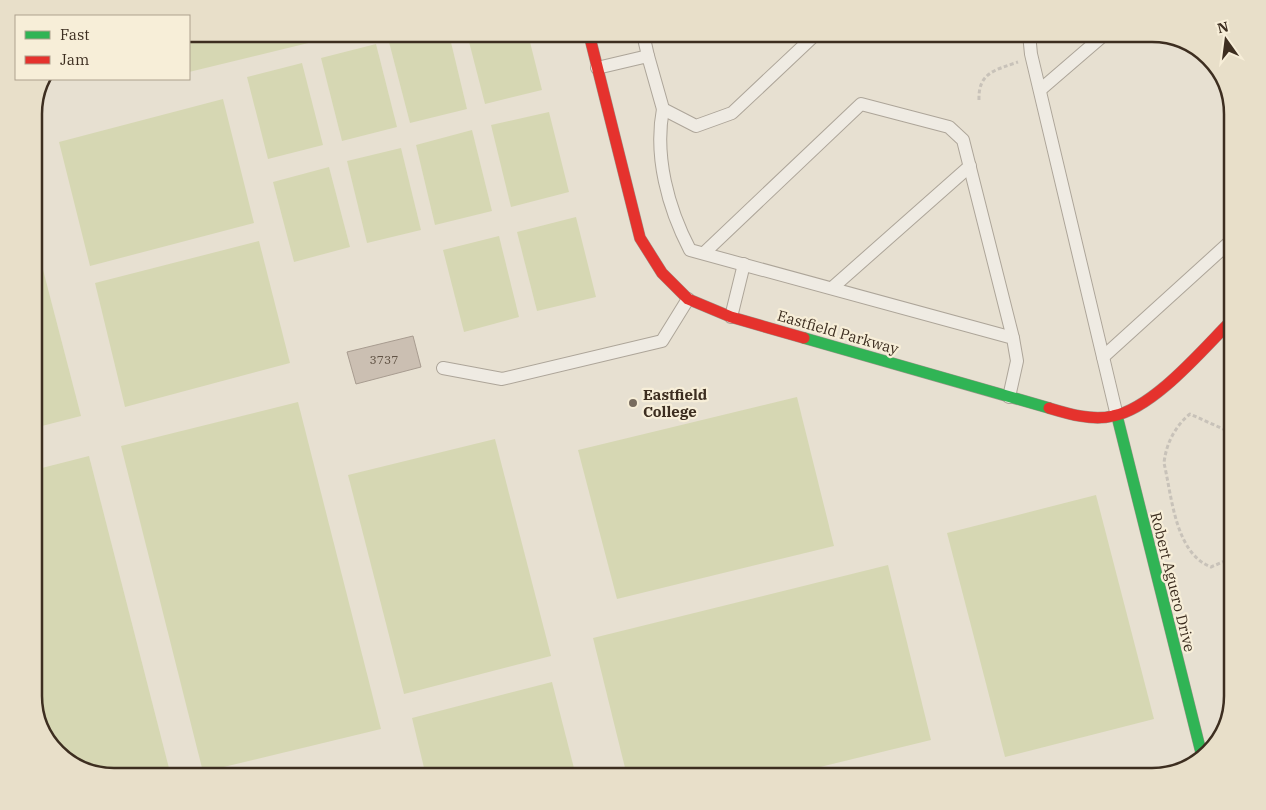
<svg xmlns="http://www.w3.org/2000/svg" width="1266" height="810" font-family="'IBM Plex Serif',serif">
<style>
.green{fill:#d6d7b3}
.building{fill:#cbbfb2;stroke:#a89c90}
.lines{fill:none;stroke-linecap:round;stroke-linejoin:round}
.lane-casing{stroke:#ada599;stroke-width:14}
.fast-casing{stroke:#9c958a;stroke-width:12}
.jam-casing{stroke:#9c958a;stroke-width:12}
.path{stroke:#c8c2b9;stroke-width:3;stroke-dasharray:4 2.5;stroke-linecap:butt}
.lane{stroke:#efebe3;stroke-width:12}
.fast{stroke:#30b455;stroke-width:11}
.jam{stroke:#e5322d;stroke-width:11}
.poi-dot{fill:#786c5e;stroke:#f7eed8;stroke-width:2}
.labels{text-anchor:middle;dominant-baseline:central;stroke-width:4.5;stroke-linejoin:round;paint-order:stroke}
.number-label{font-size:12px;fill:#605244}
.street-label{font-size:15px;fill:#3d2e20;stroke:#f7eed8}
.poi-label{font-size:15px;font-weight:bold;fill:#3d2e20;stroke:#f7eed8;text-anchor:start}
.rim{fill:none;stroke:#3d2e20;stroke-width:2.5}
</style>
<rect width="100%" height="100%" fill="#e7e0d1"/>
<g class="green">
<polygon points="189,34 336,34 337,36 189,72"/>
<polygon points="422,34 449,34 467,109 410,123 389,42"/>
<polygon points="467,34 528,34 542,90 485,104"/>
<polygon points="376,44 397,127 342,141 321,58"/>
<polygon points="302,63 323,145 268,159 247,77"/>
<polygon points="223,99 254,223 90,266 59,142"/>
<polygon points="549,112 569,192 511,207 491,125"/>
<polygon points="472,130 492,211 435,225 416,145"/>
<polygon points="401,148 421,230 367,243 347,161"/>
<polygon points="329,167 350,247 294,262 273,182"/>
<polygon points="576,217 596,297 537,311 517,232"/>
<polygon points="34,235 81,416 34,428"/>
<polygon points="499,236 519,317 464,332 443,250"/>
<polygon points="259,241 290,363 125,407 95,283"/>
<polygon points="797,397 834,546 617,599 578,450"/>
<polygon points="298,402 381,729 203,772 121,446"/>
<polygon points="495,439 551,656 404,694 348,475"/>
<polygon points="89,456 171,776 115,776 70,763 44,735 34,700 34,470"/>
<polygon points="1096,495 1154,719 1005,757 947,533"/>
<polygon points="888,565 931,740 783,776 627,776 593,638"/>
<polygon points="552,682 576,776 426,776 412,718"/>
<polygon points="938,768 940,776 906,776"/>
</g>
<polygon class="building" points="413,336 421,367 356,384 347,352"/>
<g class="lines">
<g class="lane-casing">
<g id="lane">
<polyline points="643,34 648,56"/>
<polyline points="1029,34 1031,54 1117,416"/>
<polyline points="597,68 648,56 663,109 696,126 732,113 816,34"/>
<polyline points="1040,90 1105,34"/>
<path d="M663 109C654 156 668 208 690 250L1013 338 1017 361 1009 397"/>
<polyline points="704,253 861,104 949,127 963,140 1013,338"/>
<polyline points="832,288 970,166"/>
<polyline points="731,317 744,264"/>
<polyline points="1103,357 1232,240"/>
<polyline points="443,368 502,379 662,341 688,299"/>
</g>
</g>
<g class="fast-casing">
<g id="fast">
<polyline points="804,338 1049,408"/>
<polyline points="1117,416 1202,756"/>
</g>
</g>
<g class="jam-casing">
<g id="jam">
<polyline points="589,34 640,238 662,273 688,299 731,317 804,338"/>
<path d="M1049 408C1069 414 1092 421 1113 416 1154 408 1203 349 1232 320"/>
</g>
</g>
<g class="path">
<polyline points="1047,40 1053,34"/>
<path d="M979 100C978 72 996 70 1018 62"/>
<path d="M1232 433 1190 414C1175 426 1166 444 1164 463 1172 497 1175 553 1211 567L1232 558"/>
</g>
<use href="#lane" class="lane"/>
<use href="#fast" class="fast"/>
<use href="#jam" class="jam"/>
</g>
<circle class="poi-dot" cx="633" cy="403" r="5"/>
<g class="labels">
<g class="number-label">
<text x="384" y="359">3737</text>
</g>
<g class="street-label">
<text transform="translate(838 332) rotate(16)">Eastfield Parkway</text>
<text transform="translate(1173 582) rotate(76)">Robert Aguero Drive</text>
</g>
<g class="poi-label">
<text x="643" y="394">Eastfield<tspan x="643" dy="17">College</tspan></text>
</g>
</g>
<path d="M0 0H1266V810H0ZM114 42H1152A72 72 0 0 1 1224 114V696A72 72 0 0 1 1152 768H114A72 72 0 0 1 42 696V114A72 72 0 0 1 114 42Z" fill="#e8dfc9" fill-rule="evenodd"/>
<path class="rim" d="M114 42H1152A72 72 0 0 1 1224 114V696A72 72 0 0 1 1152 768H114A72 72 0 0 1 42 696V114A72 72 0 0 1 114 42Z"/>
<rect x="15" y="15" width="175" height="65" fill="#f7eed8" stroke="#ada18e"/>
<rect x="25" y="31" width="25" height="8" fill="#30b455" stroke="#ada18e"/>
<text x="60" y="40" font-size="15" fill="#3d2e20">Fast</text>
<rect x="25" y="56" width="25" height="8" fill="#e5322d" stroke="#ada18e"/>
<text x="60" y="65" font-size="15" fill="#3d2e20">Jam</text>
<g transform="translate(1226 40) rotate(346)" stroke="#f7eed8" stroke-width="4" paint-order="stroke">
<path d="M0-4L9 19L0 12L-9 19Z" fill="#3d2e20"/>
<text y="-8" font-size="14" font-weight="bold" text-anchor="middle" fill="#3d2e20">N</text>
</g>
</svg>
